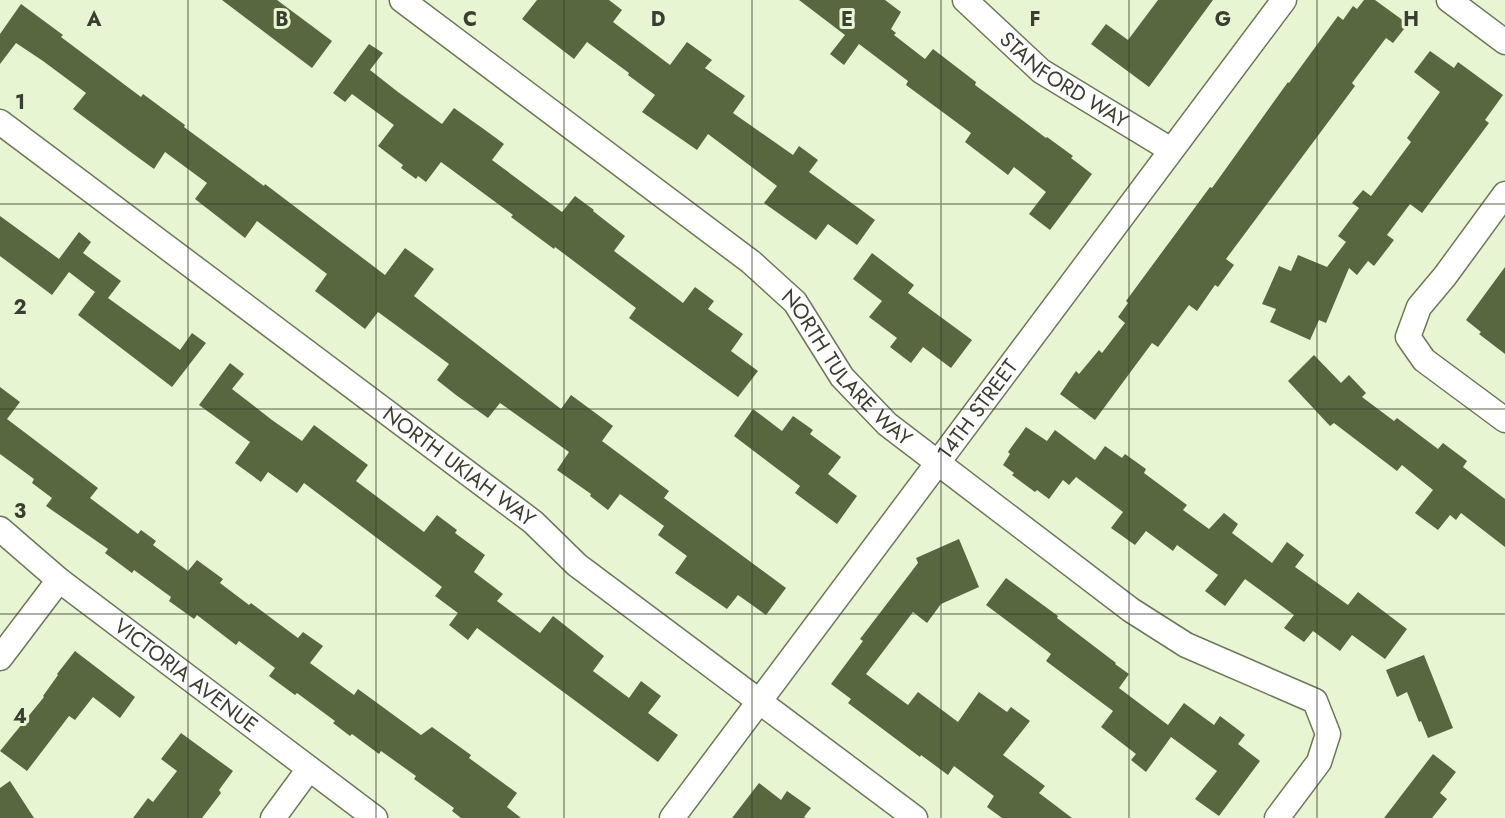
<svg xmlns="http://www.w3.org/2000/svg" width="1505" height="818" font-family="Jost,sans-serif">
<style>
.building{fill:#596740}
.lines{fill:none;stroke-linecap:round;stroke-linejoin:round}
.minor-casing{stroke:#6c7859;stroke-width:27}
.minor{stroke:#fff;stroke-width:24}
.grid{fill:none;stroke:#393e30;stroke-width:1.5;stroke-opacity:0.55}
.labels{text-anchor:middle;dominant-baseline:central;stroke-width:6;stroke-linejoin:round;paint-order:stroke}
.street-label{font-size:21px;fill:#393e30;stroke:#e8f5d2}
.grid-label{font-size:20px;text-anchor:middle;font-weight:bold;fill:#393e30;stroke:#e8f5d2;stroke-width:6;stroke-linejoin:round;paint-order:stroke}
</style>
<rect width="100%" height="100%" fill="#e8f5d2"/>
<g class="building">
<polygon points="222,0 277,0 332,41 312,68"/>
<polygon points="537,0 609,0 622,10 613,22 670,65 687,42 712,60 705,68 745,96 733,113 793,155 799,146 818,160 809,172 875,220 857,245 828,224 816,240 764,203 777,186 708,134 697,150 642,112 655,95 628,75 629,73 587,42 574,59 522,19"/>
<polygon points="799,0 885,0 901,12 891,29 896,33 894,35 925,59 933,49 976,82 975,85 1046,138 1047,137 1073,156 1071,158 1092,174 1050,230 1029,214 1046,192 1014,167 1008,175 965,142 971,133 906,85 908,81 859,44 844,65 830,54 845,35"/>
<polygon points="1158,0 1213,0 1149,87 1091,44 1106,24 1128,40"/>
<polygon points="1364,0 1375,0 1408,24 1393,43 1386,38 1352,83 1355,86 1226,259 1234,265 1218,287 1215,285 1197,311 1189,305 1158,347 1152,343 1095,420 1060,394 1076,371 1079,374 1099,350 1102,353 1125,323 1118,317 1128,303 1126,301 1210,187 1212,188 1288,82 1289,83 1338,16 1343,20 1353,6 1357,9"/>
<polygon points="21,4 63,35 61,37 141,97 143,94 185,125 184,127 264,186 265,184 385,275 405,248 434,269 414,296 561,409 571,395 613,426 602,441 669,491 664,498 786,588 766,615 738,595 727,609 675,573 687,556 658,535 664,526 620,494 608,510 590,496 591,494 557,470 569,452 500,403 488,418 456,395 437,380 449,364 378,312 365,329 335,306 315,291 327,274 257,221 245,238 195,199 207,183 165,152 154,169 132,153 73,109 86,93 43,61 16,43 0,64 0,34"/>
<polygon points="369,44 383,53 370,70 398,92 442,124 454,108 485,130 504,144 492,160 562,212 575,196 594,210 593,211 625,236 614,251 683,303 695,287 714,301 708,309 743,334 731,351 758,371 738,397 629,318 636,308 555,247 554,249 511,217 513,215 441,162 426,182 418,176 416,179 401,168 403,165 378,146 394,125 352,94 345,102 333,93"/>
<polygon points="1430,51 1454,68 1458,62 1503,95 1485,120 1489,123 1422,213 1410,204 1387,235 1394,240 1374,266 1368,261 1357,275 1349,268 1326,323 1319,320 1310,340 1270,322 1276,309 1262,304 1279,266 1291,271 1298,255 1327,267 1346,242 1338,236 1359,208 1352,203 1363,190 1371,196 1411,142 1407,138 1440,92 1414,72"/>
<polygon points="0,216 59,259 79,232 91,242 83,253 121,281 108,298 180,350 192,333 206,343 172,387 78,315 95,292 69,272 52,295 0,256"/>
<polygon points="872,253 914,285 908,293 972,340 951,368 923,347 911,363 890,347 897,338 869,317 882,301 853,279"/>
<polygon points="1505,267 1505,354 1479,334 1481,332 1466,320"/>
<polygon points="1314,355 1341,383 1349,375 1366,393 1362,397 1394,421 1397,418 1438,449 1443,443 1467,461 1463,467 1505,499 1505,547 1461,513 1456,520 1450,515 1438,530 1415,513 1433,490 1402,465 1397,471 1334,423 1330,426 1288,381"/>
<polygon points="230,363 244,374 232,389 272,420 302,441 314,425 368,465 356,481 424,532 437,515 457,530 455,533 485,555 474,572 503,594 497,601 540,633 553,616 604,656 593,671 629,698 641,681 661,696 648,713 678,735 658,762 477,628 468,640 449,625 458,613 435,596 442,587 304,483 297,493 268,472 261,482 235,463 250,442 199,405"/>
<polygon points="0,387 20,402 7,419 98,488 90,498 138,534 141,530 156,541 153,545 188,571 197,560 223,579 220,583 249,605 251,603 298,638 303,632 323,646 310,663 354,695 358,689 421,735 432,727 471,755 469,758 517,793 507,807 521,818 461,818 452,811 454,808 414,779 416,776 381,751 379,754 352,734 350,736 333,723 335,721 297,693 295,695 269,676 275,668 239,641 236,645 197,615 194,619 169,601 171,597 134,570 132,573 105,553 108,549 46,506 52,498 32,483 34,479 0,454"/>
<polygon points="753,409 782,431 793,416 813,430 810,434 841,457 828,474 857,496 837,524 795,493 800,486 734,436"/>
<polygon points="1026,427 1047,441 1055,430 1095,460 1105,446 1122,458 1125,454 1146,469 1144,473 1187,505 1183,510 1209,529 1224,513 1238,524 1232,533 1272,563 1287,542 1304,555 1295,567 1348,605 1358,592 1407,629 1385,659 1352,635 1340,651 1313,631 1304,642 1284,628 1294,615 1245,579 1225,606 1205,591 1218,575 1177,545 1173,551 1146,531 1135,545 1111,528 1123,512 1076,477 1069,485 1063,480 1049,499 1037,490 1035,492 1012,475 1014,473 1003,465 1010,454 1008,452"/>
<polygon points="959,539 979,587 941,604 927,623 913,612 866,674 908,705 918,692 958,722 979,692 1007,712 1011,707 1030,721 1003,755 1045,786 1039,793 1072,818 1002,818 987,807 994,796 954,766 948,775 921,755 920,757 848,703 851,699 831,684 863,641 860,639 918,563 916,558"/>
<polygon points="1006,578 1058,616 1057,618 1116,663 1115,664 1129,674 1119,688 1168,725 1184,703 1214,725 1220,716 1245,735 1238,744 1260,761 1219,816 1195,799 1217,771 1171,737 1146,772 1131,760 1136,754 1101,727 1113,711 1046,661 1051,654 986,605"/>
<polygon points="75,651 135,697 120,718 93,697 75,720 69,716 27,771 0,751 44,697 43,696 58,675 57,674"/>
<polygon points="1424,655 1453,728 1428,738 1421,721 1419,722 1407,692 1397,697 1386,670"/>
<polygon points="181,733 233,771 219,790 221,793 202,818 133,818 148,798 153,802 177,771 161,759"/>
<polygon points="1433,754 1456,772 1440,793 1447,799 1432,818 1384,818"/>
<polygon points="10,781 34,818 0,818 0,788"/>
<polygon points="759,783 781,800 787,791 811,808 804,817 806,818 732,818"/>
</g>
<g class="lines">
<g class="minor-casing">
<g id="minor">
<path id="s1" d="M402 0 751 262 795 302 842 377 887 424 1131 610 1186 645 1315 701 1328 734 1319 762 1277 818"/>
<path id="s2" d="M965 0 1041 71 1171 150"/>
<polyline points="1449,0 1505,42"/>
<path id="s3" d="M0 122 533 522 577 565 915 818"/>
<polyline points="1505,194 1445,276 1419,307 1408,337 1424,360 1505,420"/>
<path id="s4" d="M0 529 59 580 375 818"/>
<polyline points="0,658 59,580"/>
<polyline points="273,818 309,769"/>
<path id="s5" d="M672 818 1284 0"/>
</g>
</g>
<use href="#minor" class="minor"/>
</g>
<path class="grid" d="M188 0V818M376 0V818M564 0V818M752 0V818M941 0V818M1129 0V818M1317 0V818M0 204H1505M0 409H1505M0 614H1505"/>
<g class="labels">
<g class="street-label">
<text stroke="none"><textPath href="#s2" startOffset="128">STANFORD WAY</textPath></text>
<text stroke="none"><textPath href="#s1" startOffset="580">NORTH TULARE WAY</textPath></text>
<text stroke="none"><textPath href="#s5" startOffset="510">14TH STREET</textPath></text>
<text stroke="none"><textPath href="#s3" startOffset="574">NORTH UKIAH WAY</textPath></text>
<text stroke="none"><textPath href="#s4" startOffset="237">VICTORIA AVENUE</textPath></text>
</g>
</g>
<g class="grid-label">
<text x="94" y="26">A</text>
<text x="282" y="26">B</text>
<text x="470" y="26">C</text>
<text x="658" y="26">D</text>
<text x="847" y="26">E</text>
<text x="1035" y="26">F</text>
<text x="1223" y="26">G</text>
<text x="1411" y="26">H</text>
<text x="20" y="109">1</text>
<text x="20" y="314">2</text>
<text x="20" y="518">3</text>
<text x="20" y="723">4</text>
</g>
</svg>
